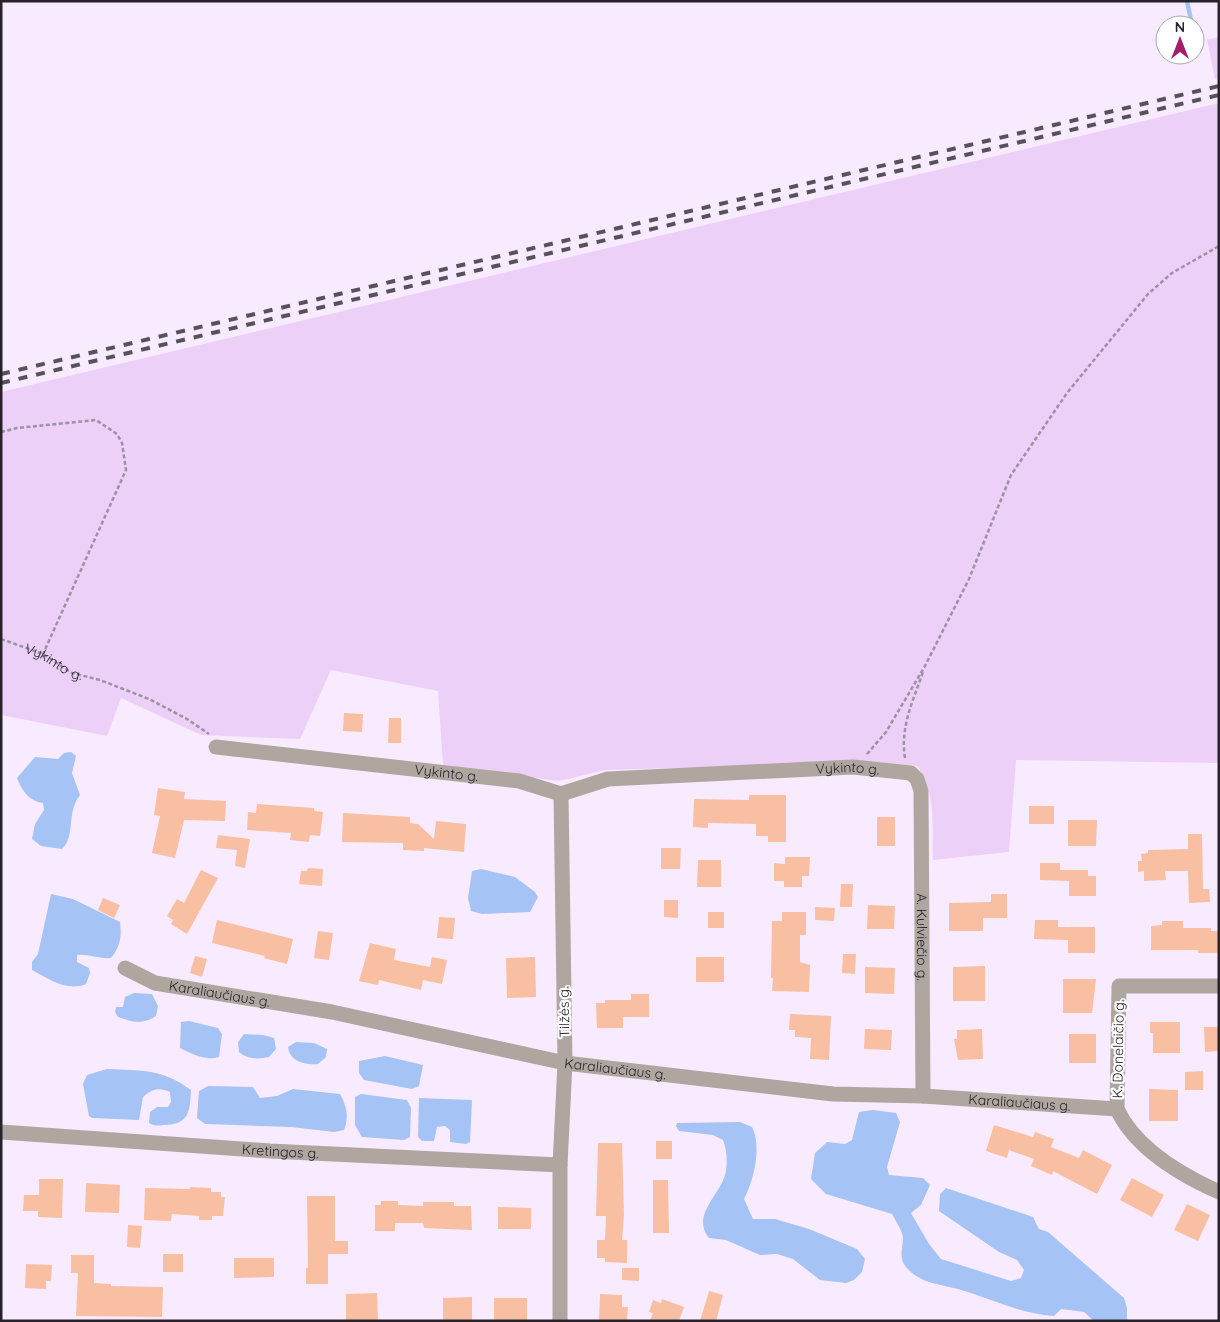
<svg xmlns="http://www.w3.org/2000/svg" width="1220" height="1322" font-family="Quicksand,sans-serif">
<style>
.green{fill:#ecd0f8}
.water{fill:#a5c3f5}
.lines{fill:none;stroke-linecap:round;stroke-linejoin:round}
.stream{stroke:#a5c3f5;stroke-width:4.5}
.building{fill:#f8bfa2}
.path{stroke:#9c92a1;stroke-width:2.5;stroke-dasharray:4 2.5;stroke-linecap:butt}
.minor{stroke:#afa6a0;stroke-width:15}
.rail{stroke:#58515b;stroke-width:4;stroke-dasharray:9 9;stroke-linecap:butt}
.labels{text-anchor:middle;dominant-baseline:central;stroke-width:4.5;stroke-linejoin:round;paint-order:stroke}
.street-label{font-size:14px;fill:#28232a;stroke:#fff}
</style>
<rect width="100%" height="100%" fill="#f9ebff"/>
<g class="green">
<polygon points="1219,37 1219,78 1215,79 1207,40"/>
<path d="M1219 103V763L1016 760 1009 852 933 860C932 828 937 793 917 766L849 760 786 765 605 770 559 781 443 766 438 691 331 670 300 739 201 735 121 698 107 736 1 715V392Z"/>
</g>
<g class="water">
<path d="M71 752 76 756 72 773 80 795C66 812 76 836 62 849L41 846 32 839 35 824 44 810 43 803C29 801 22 791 17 778L35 757 58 759 64 753Z"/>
<polygon points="481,869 515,877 535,892 538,897 530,912 482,914 471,911 468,898 472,871"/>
<path d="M51 894 73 899 120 922C122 937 120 947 111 958 99 959 89 954 77 955V962L89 968 90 973 86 984C67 992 49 979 32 970V962L38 954Z"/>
<path d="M134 993 152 994 158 1006 156 1016C142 1025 132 1022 118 1017L115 1012 116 1007H123L125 997Z"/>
<path d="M189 1021 218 1028 222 1034 219 1057C207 1061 191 1054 180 1048L181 1022Z"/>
<path d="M244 1034 263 1035 274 1038 276 1049 269 1057C259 1059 248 1060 239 1052L238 1042Z"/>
<path d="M296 1042 314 1043 327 1049 326 1057 318 1064C305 1065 290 1062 288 1047Z"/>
<polygon points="385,1056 423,1065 419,1086 412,1089 364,1080 359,1073 359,1061"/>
<path d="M107 1069C142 1071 161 1068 191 1090 190 1111 189 1125 164 1125 158 1126 154 1126 149 1123L150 1112 157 1107H168L171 1102 170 1092C159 1087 152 1089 143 1097L139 1120 92 1118 89 1116 83 1084 87 1075Z"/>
<path d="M208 1086 253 1087 260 1098 277 1096 293 1089 340 1094C347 1107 349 1117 344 1130L334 1132 291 1127 205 1124 197 1118 199 1091Z"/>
<polygon points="361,1094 407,1100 411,1108 410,1137 404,1140 362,1137 355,1125 355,1097"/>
<polygon points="419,1098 472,1100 470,1142 466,1144 450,1142 450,1130 445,1126 437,1127 434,1141 422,1141 418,1137"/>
<path d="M873 1110 896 1113 900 1122 887 1167 889 1175 923 1178 930 1185 921 1205 911 1213 929 1244 941 1259 1011 1281 1021 1278 1024 1270 1017 1260 999 1252 939 1211 940 1194 946 1188 1033 1217 1039 1229 1048 1232 1124 1298 1127 1308V1321H1094L1084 1312 1061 1309 1054 1316C1020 1314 990 1298 958 1289 939 1284 921 1284 906 1267 898 1257 903 1249 903 1238 903 1231 895 1220 892 1214L826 1194 811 1179 815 1153 827 1142 845 1144 852 1140 859 1112Z"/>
<path d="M740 1122 752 1127C762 1146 754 1180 744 1199L753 1219H775L809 1229 857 1249 865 1259 862 1272 854 1280 846 1283 820 1280 793 1259 777 1254 760 1255 726 1240 709 1238C691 1216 719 1196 725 1175 728 1164 727 1150 723 1140L713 1135 679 1131 676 1126 677 1123Z"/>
</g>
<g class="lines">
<g class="stream">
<polyline points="1187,1 1192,25"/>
<polyline points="1195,36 1197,42"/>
</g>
</g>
<g class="building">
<polygon points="344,713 363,714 362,732 343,731"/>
<polygon points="389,718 401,718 401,743 388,743"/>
<polygon points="158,788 185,792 184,799 226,801 225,821 184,820 175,858 152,853 160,816 154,815"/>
<polygon points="749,795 786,795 786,842 768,842 768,836 756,836 756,824 708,823 708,828 693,827 694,799 749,800"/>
<polygon points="257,804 314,808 314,811 323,812 320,836 310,835 309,842 290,840 291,833 247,830 248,812 256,813"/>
<rect x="1029" y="806" width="25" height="18"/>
<polygon points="343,813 410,817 410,823 418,824 434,839 436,821 466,824 464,852 424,848 424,851 403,850 403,843 342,842"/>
<rect x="877" y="817" width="18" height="29"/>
<polygon points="1068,820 1097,820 1096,846 1068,846"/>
<polygon points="1188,834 1202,834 1203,889 1209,889 1210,902 1189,903 1188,871 1165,871 1166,880 1144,881 1144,871 1138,872 1138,861 1142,861 1141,854 1148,853 1148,850 1188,849"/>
<polygon points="218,835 250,839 245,868 235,866 237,850 216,848"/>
<polygon points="661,848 681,848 680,869 661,869"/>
<polygon points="785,857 810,857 809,876 802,876 802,887 784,887 784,881 774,881 774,863 785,864"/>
<polygon points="698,860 721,860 721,887 697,887"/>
<polygon points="1040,863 1060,863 1060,870 1088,870 1088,876 1096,876 1096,896 1069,896 1069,881 1040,880"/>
<polygon points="308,868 323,869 322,886 299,884 301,871 307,871"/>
<polygon points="201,870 218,878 187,934 171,924 173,920 167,916 177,899 184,903"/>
<polygon points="841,884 853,884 852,907 840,907"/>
<polygon points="991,894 1007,894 1007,918 983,918 983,931 949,931 949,903 991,902"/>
<polygon points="103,898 120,905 114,918 98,910"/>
<polygon points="664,900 678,900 678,918 664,917"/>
<polygon points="868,905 895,906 894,929 867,929"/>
<polygon points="815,907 835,908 834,921 815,920"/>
<rect x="708" y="912" width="16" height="16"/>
<polygon points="782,912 806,912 806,935 800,935 800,962 810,965 809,992 772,991 773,978 771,978 772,921 782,921"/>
<polygon points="439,917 455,918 453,939 437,938"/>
<polygon points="217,920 293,939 287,964 264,958 265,956 212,943"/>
<polygon points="1035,920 1058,920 1058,927 1095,927 1095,953 1068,953 1068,940 1034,939"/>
<polygon points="1162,921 1183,921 1183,928 1211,928 1211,931 1219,931 1219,953 1198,953 1198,950 1151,950 1151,926 1162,925"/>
<polygon points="318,931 333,933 329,960 314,958"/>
<polygon points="370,943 396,949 394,960 430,967 432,957 447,960 442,984 423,980 421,990 379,980 378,985 359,981"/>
<polygon points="843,954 856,954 855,974 842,973"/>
<polygon points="195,956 207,959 202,977 190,973"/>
<polygon points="535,957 536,997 507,998 506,958"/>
<rect x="696" y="957" width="28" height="25"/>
<polygon points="985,966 985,1001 953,1001 953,967"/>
<polygon points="865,967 895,968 894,994 865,993"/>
<polygon points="1063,979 1096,979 1092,1013 1063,1013"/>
<polygon points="631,994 649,994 649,1017 623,1017 623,1028 597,1028 596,1003 605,1003 605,1000 631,1000"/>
<polygon points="790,1014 831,1016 829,1060 810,1059 811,1038 795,1037 795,1030 789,1030"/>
<polygon points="1150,1022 1180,1022 1180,1053 1153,1053 1153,1033 1150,1033"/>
<polygon points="1204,1027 1219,1027 1219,1051 1205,1052"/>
<polygon points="865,1029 892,1030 891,1050 864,1049"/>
<polygon points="982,1029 983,1059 958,1060 954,1039 957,1039 957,1030"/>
<rect x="1069" y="1034" width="27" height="29"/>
<polygon points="1203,1071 1203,1090 1185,1090 1185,1072"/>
<polygon points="1149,1089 1178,1090 1178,1121 1149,1121"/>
<polygon points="994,1125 1033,1137 1035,1132 1054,1139 1051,1147 1079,1158 1083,1150 1112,1165 1097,1194 1053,1171 1052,1175 1031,1166 1034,1159 1009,1150 1007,1158 986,1151"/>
<rect x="656" y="1141" width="16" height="18"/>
<polygon points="598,1143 622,1143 624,1215 622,1240 627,1240 627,1263 605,1262 605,1258 597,1258 597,1240 605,1240 606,1216 596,1216"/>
<polygon points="1132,1178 1164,1195 1152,1217 1120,1200"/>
<polygon points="39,1179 63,1179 62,1218 38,1217 38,1211 23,1211 24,1195 39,1195"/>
<polygon points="653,1180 668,1180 669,1233 653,1233"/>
<polygon points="86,1183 120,1185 119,1213 85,1212"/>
<polygon points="190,1187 211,1188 211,1192 221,1192 221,1197 225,1197 223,1216 212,1216 212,1220 199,1220 199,1216 172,1214 171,1221 144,1220 145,1188 190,1189"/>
<polygon points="307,1196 335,1196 335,1241 348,1241 348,1254 328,1254 328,1284 306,1284 306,1268 308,1268"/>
<polygon points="381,1201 398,1201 398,1205 423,1206 423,1202 454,1202 454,1206 471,1206 472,1230 424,1228 423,1223 395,1223 395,1231 375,1231 375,1205 381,1205"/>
<polygon points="1187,1204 1210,1215 1198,1241 1174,1230"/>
<polygon points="498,1207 531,1208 531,1229 498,1229"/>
<polygon points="128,1225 142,1226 140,1248 127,1247"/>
<rect x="163" y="1254" width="20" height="18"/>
<polygon points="71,1255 94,1255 94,1283 111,1284 111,1286 163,1287 162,1317 76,1316 78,1273 71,1273"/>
<polygon points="234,1258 274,1258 274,1277 234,1278"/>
<polygon points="26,1264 52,1265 51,1281 46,1281 46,1289 25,1288"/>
<polygon points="622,1268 639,1268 639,1281 622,1280"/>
<polygon points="709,1291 723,1295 716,1321 700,1321"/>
<polygon points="377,1293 378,1321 346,1321 346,1294"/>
<polygon points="600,1294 622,1295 622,1307 628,1307 627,1321 599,1321"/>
<polygon points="472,1297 472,1321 443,1321 443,1298"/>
<rect x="494" y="1298" width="33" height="23"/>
<polygon points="662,1299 684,1307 679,1321 650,1321 653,1313 649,1312 653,1300 661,1303"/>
</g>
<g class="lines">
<g class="path">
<polyline points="1,432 17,428 96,420 117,434 122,443 126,470 43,654"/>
<path id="s1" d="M1 639 43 654 72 673 100 680 149 699 187 719 209 734"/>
<polyline points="867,754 886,732 925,666 969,579 1011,475 1067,393 1148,294 1172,273 1219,246"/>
<path d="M905 758C900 727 913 701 923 672"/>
</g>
<g class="minor">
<path id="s2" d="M216 747 519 781 561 794 608 779 853 767 911 773 917 779 921 791 923 1096"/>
<path id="s3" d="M125 968 155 983 332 1012 565 1063 833 1094 923 1096 1117 1109"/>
<path d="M1219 986H1119L1117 1109C1135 1148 1181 1175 1219 1192"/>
<path id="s4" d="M1 1132 270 1151 560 1165"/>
<polyline points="560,1321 560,1165 565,1063 561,794"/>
</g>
<g class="rail">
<polyline points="1,374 1219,86"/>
<polyline points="1,383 1219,95"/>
</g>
</g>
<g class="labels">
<g class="street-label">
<text stroke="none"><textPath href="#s1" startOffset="58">Vykinto g.</textPath></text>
<text stroke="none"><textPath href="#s2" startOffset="638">Vykinto g.</textPath></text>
<text stroke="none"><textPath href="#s2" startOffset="232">Vykinto g.</textPath></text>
<text stroke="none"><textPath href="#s2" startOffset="869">A. Kulviečio g.</textPath></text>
<text stroke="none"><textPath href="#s3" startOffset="99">Karaliaučiaus g.</textPath></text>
<text transform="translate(564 1012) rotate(-91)">Tilžės g.</text>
<text transform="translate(1118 1049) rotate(-89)">K. Donelaičio g.</text>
<text stroke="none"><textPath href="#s3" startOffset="502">Karaliaučiaus g.</textPath></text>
<text stroke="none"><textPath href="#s3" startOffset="908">Karaliaučiaus g.</textPath></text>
<text stroke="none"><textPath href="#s4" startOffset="280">Kretingos g.</textPath></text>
</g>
</g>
<rect width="1220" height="1322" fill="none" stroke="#28232a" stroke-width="5"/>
<g transform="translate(1180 40)"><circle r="24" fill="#ffffff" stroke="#a9a7aa"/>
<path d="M0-4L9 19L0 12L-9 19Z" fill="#a31e6a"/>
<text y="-8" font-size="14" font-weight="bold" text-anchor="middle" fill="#28232a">N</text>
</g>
</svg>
